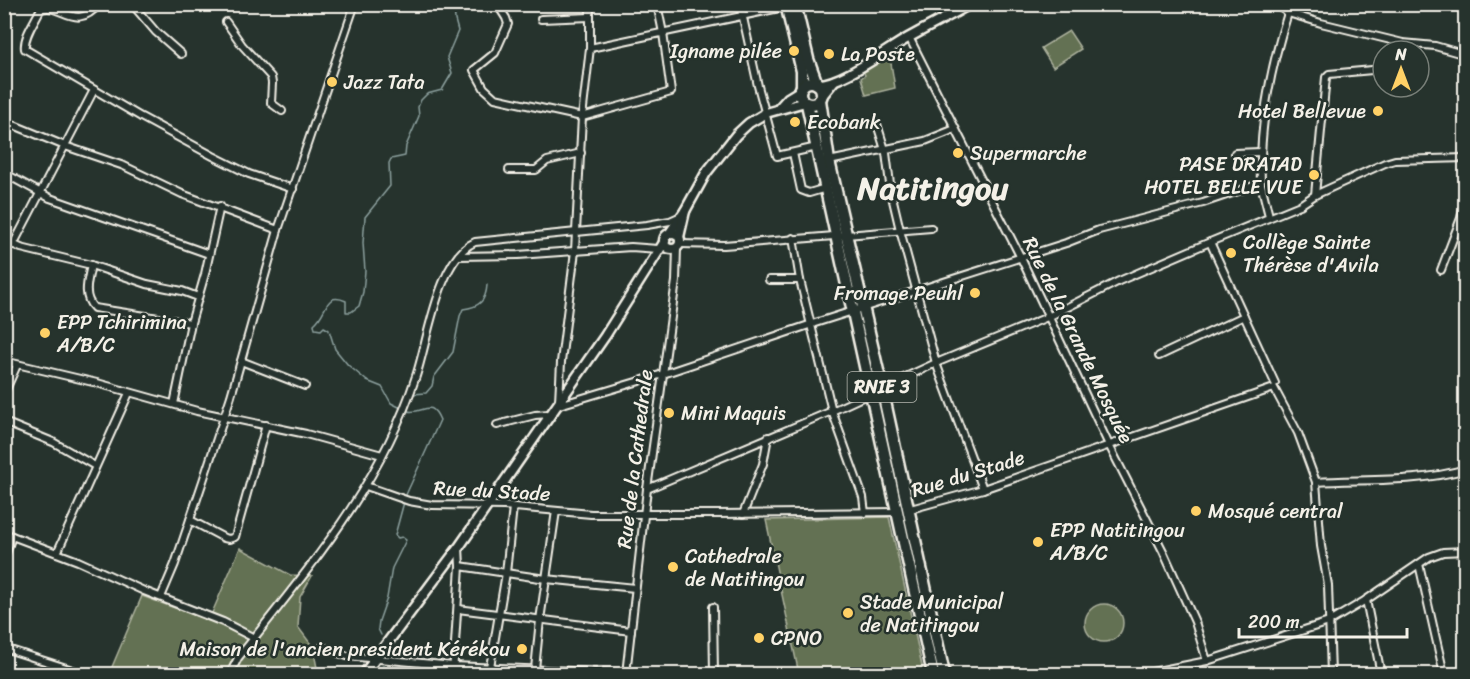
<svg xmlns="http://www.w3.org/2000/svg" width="1470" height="679" font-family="Sriracha,sans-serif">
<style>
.green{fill:#637152;stroke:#acb19d;stroke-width:1.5}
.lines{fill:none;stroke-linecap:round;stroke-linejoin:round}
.stream{stroke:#8da19f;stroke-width:1.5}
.street-casing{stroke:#f4f1e8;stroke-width:10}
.secondary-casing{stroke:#f4f1e8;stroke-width:13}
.highway-casing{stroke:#f4f1e8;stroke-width:15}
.street{stroke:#26332d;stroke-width:6}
.secondary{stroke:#26332d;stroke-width:8}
.highway{stroke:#26332d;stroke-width:10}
.poi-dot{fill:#ffd166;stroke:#26332d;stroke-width:2}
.labels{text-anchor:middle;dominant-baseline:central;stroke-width:5;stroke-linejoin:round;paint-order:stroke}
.shield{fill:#26332d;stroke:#b6b8b0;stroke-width:1.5}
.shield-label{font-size:18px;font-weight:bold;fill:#f4f1e8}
.poi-label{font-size:20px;fill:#f4f1e8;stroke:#26332d;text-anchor:start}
.street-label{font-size:20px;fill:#f4f1e8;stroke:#26332d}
.town-label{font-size:32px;font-weight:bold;fill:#f4f1e8;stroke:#26332d}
</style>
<rect width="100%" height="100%" fill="#26332d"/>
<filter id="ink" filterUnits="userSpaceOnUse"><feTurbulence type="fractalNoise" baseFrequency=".0167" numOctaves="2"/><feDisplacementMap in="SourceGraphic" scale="12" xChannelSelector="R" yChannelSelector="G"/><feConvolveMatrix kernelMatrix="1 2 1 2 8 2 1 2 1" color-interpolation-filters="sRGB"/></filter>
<g filter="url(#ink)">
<g class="green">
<polygon points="1069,31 1081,49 1053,67 1041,48"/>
<polygon points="889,51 895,88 866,95 861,78 865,75 861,67"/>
<polygon points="889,517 923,670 799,674 766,520"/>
<polygon points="240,548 290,575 312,576 300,597 298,627 313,647 317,668 325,674 109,674 142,596 208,620 212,613"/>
<circle cx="1104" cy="623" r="19"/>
</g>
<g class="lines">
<g class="stream">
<path d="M413 394 426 393 432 386 434 377 453 352 460 316 463 309C479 307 486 301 487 285"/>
<path d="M403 409 391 403 382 387 367 381 348 365 335 349 329 330 324 327 321 330 315 329 314 324C328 313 324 291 346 301V312H351L359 306 363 292 365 271 363 243 365 217 390 186 389 163 391 159 405 156 406 146 419 116 418 107 421 100 427 94 442 90 452 73 447 57 458 31 455 20 454 4"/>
<path d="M405 497 440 420C430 397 424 415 407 411"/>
<polyline points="381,635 378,629 379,621 387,598 392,568 406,540 402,537 398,538 395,535 404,502"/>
<polyline points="378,674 383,666"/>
<polyline points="1028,674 1036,668"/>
</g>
<g class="street-casing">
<g id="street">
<path d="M99 4C75 34 59 0 40 10 35 21 23 37 25 49L141 117 213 156 249 174 293 189"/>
<polyline points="132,4 156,32 181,54"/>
<polyline points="497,4 506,18 508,24 495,53 474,70 484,88 495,98 582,117 671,92 663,33 657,4"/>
<polyline points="740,4 758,86 777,156 817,147"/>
<polyline points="1275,4 1288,13 1321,23 1403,43 1435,46 1466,55"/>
<polyline points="541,19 590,17"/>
<polyline points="226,22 242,45 271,77 272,83 271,103 282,111"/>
<polyline points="909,37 1021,258 1109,445 1163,551 1195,622 1207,661"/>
<polyline points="590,48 789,6"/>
<polyline points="4,121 65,146 124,166 182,194 278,230"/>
<polyline points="877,124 886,153 891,192 900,230 936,363 983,489"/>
<polyline points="793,153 801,190 809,193 826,188"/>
<polyline points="1235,153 1260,152"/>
<polyline points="829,161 925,141 955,129"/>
<polyline points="509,170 536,170 547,161 581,153"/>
<polyline points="4,173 50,198 209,254"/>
<path d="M1261 184C1259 125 1270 69 1288 13"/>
<polyline points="1315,195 1326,77 1329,74 1383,69"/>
<polyline points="793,238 800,280 832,411 863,497 865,513"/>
<polyline points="4,240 21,248 91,265 147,284 182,291 198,297"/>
<polyline points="1210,242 1275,383"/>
<polyline points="680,244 724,245 931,228"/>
<polyline points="13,245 94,90"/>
<polyline points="459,256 518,255 631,247 658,249"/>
<path d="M91 265C88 280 82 296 94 308L191 323"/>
<polyline points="1441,270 1461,218 1466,196"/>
<polyline points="769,280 800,280"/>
<polyline points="1159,356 1244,316"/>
<polyline points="4,361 97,383 197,411 306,434 382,455"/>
<polyline points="241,361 305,386"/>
<polyline points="4,394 17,365"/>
<polyline points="559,401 561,362 575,251 582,117 590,48 590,4"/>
<polyline points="174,404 191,323 205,274 220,206"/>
<polyline points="556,406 663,374 812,324 1066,243 1099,230 1203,203 1253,186 1261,184 1269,216"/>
<polyline points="4,422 53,442 95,466"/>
<polyline points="497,425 535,415 550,414"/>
<path d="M1316 482C1365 479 1418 483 1466 469"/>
<polyline points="366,486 409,501 432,505 504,506 591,514 717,514 897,512"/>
<polyline points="647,489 832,411 936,363 1050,316 1119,281 1210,242 1300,205 1315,195 1385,163 1395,160 1466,158"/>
<polyline points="907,510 983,489 1274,388 1298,433 1316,482 1321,546 1328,585 1331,674"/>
<polyline points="743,514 763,464 768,437"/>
<polyline points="190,520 224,538 229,539 235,537 266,425"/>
<path d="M4 533 78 561 144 591 223 622 254 638C319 556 383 478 416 376 428 341 438 258 475 242L647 225 670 221 681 216"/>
<polyline points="57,553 129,393"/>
<polyline points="4,559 12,536"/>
<polyline points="1419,564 1444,674"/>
<polyline points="460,566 546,579 635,588"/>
<polyline points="161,597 175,564 203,481 231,396 278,230 355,4"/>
<polyline points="1366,600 1381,674"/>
<polyline points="713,607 714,674"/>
<polyline points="458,609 631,631"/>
<polyline points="322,647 347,656 454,666 642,674"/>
<polyline points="4,648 85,674"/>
<polyline points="490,667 506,573 513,507"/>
<polyline points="535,669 540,620 556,511"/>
<polyline points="230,674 238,658 254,638"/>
<polyline points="453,674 460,566 459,547"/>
<polyline points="626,674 647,489 676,281 677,248"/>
<polyline points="1142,674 1207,661 1329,622 1366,600 1429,557 1443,552 1466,551"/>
</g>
</g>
<g class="secondary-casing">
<g id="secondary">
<path d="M817 84C841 85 886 50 908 38 929 26 950 16 970 4"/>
<polyline points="822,96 834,81"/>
<polyline points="779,108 788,98 801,90"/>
<circle cx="672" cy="241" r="8"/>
<polyline points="669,234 685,211 706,173 736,135 749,123 766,113 805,102"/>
<polyline points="679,237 685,211"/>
<polyline points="364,674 459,547 605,336 665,241"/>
</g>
</g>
<g class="highway-casing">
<g id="highway">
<polyline points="786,4 802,71 802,87"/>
<polyline points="795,4 808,59 817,84"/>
<circle cx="811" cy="93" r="11"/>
<polyline points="820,100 829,161 882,388 944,674"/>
<polyline points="807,104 933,674"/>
</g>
</g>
<use href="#street" class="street"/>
<use href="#secondary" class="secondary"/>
<use href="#highway" class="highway"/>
</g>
</g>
<g class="poi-dot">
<circle cx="794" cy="51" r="6"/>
<circle cx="829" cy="54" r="6"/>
<circle cx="332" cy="82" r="6"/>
<circle cx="1378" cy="111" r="6"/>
<circle cx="795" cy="122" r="6"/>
<circle cx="958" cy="153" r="6"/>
<circle cx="1314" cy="175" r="6"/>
<circle cx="1231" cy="253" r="6"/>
<circle cx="975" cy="293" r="6"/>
<circle cx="45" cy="333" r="6"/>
<circle cx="669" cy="413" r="6"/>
<circle cx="1196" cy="511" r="6"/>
<circle cx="1038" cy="542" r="6"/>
<circle cx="673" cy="567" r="6"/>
<circle cx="848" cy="613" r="6"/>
<circle cx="759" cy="638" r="6"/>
<circle cx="522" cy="649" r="6"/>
</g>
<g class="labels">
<rect class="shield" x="847.5" y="372" width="69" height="30" rx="4.5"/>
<g class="shield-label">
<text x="882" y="387">RNIE 3</text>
</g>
<g class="poi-label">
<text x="782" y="51" text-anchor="end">Igname pilée</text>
<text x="841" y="54">La Poste</text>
<text x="344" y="82">Jazz Tata</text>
<text x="1366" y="111" text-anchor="end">Hotel Bellevue</text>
<text x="807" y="122">Ecobank</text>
<text x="970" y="153">Supermarche</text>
<text x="1302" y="164" text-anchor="end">PASE DRATAD<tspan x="1302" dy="23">HOTEL BELLE VUE</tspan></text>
<text x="1243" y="242">Collège Sainte<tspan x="1243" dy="23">Thérèse d'Avila</tspan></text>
<text x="963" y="293" text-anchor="end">Fromage Peuhl</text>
<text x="57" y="322">EPP Tchirimina<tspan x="57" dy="23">A/B/C</tspan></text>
<text x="681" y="413">Mini Maquis</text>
<text x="1208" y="511">Mosqué central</text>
<text x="1050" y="530">EPP Natitingou<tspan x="1050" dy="23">A/B/C</tspan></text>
<text x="685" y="556">Cathedrale<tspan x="685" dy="23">de Natitingou</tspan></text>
<text x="860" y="602">Stade Municipal<tspan x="860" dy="23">de Natitingou</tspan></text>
<text x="771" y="638">CPNO</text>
<text x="510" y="649" text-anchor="end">Maison de l'ancien president Kérékou</text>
</g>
<g class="street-label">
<text transform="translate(1078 340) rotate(64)">Rue de la Grande Mosquée</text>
<text transform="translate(635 459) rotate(-83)">Rue de la Cathedrale</text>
<text transform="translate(968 474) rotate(-17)">Rue du Stade</text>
<text transform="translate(492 491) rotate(3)">Rue du Stade</text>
</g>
<g class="town-label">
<text x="933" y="188">Natitingou</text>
</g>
</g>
<rect width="1470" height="679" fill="none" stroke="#26332d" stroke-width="24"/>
<rect x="12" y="12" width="1446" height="655" fill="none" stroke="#f4f1e8" stroke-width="2" filter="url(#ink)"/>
<g transform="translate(1401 69)"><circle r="28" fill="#26332d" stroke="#787f78" stroke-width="1.5"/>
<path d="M0-4.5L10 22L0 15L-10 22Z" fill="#ffd166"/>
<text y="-9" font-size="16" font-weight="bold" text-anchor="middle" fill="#f4f1e8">N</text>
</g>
<path d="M1239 628v9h168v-9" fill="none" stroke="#f4f1e8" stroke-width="3"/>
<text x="1248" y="628" font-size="18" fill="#f4f1e8" stroke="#26332d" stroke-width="4.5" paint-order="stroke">200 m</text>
</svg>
